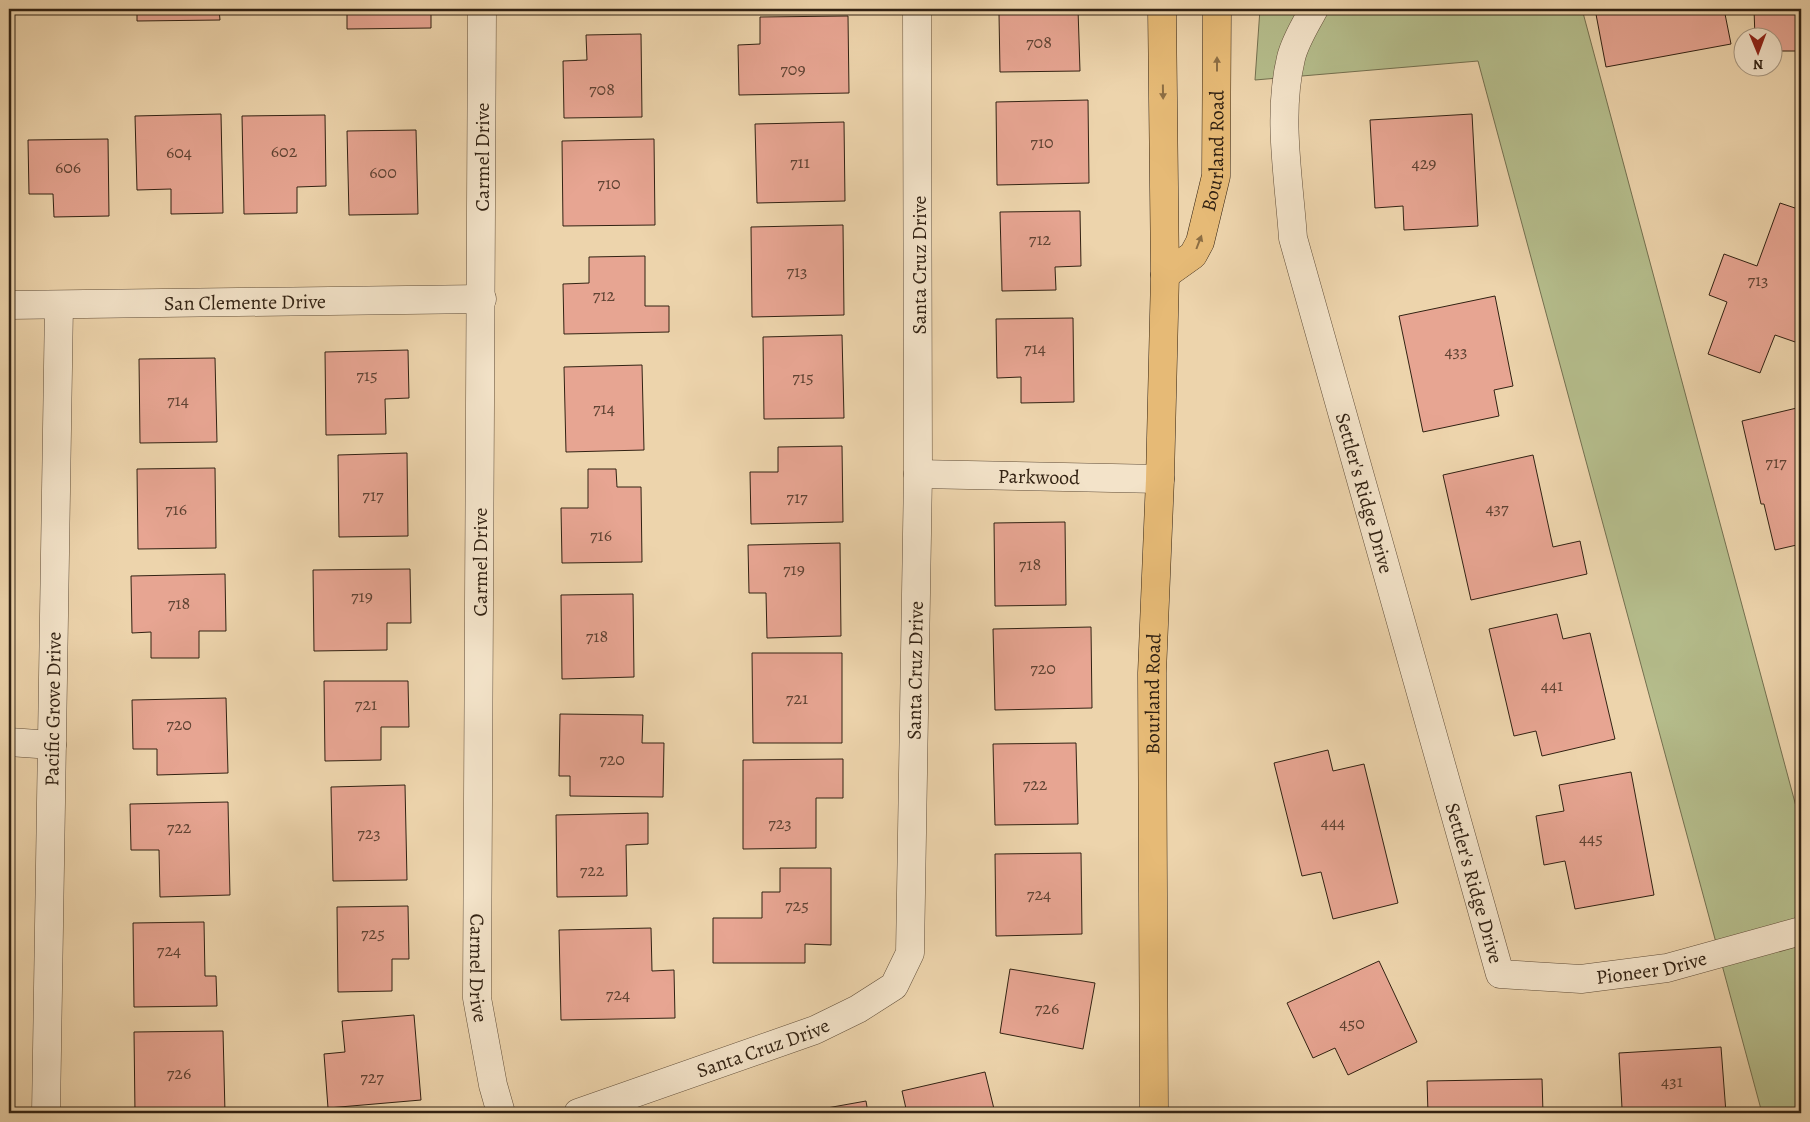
<svg xmlns="http://www.w3.org/2000/svg" width="1810" height="1122" font-family="Alegreya,serif">
<style>
.green{fill:#b5bd8c;stroke:#747050}
.building{fill:#e7a592;stroke:#322213}
.lines{fill:none;stroke-linecap:round;stroke-linejoin:round}
.minor-casing{stroke:#614e39;stroke-width:29}
.major-casing{stroke:#322213;stroke-width:29}
.minor{stroke:#f3e3c9;stroke-width:28}
.major{stroke:#e6ba76;stroke-width:28}
.oneway{fill:#8c6e44}
.labels{text-anchor:middle;dominant-baseline:central;stroke-width:4.5;stroke-linejoin:round;paint-order:stroke}
.number-label{font-size:18px;fill:#5f4333}
.street-label{font-size:20px;fill:#322213;stroke:#f3e3c9}
</style>
<rect width="100%" height="100%" fill="#edd4ac"/>
<filter id="stains"><feTurbulence type="fractalNoise" baseFrequency=".004" numOctaves="4"/><feColorMatrix values="0 0 0 0 .2 0 0 0 0 .09 0 0 0 0 .02 0 0 0 .5 -.17"/></filter>
<radialGradient id="worn" r=".72"><stop offset=".6" stop-color="#630" stop-opacity="0"/><stop offset="1" stop-color="#630" stop-opacity=".3"/></radialGradient>
<polygon class="green" points="1260,9 1582,9 1801,825 1801,1113 1762,1113 1478,61 1255,80"/>
<g class="building">
<polygon points="137,9 219,9 220,20 137,21"/>
<polygon points="347,9 431,9 431,28 347,29"/>
<polygon points="1022,9 1078,9 1080,71 1000,72 999,14 1022,14"/>
<polygon points="1595,9 1724,9 1731,44 1606,67"/>
<polygon points="1754,9 1801,9 1801,51 1772,51 1772,38 1755,38"/>
<polygon points="848,16 849,93 739,95 738,45 760,44 760,17"/>
<polygon points="641,34 642,117 564,118 563,61 587,60 586,35"/>
<polygon points="1088,100 1089,183 997,185 996,102"/>
<polygon points="221,114 223,213 171,214 171,189 137,190 135,116"/>
<polygon points="1472,114 1478,226 1404,230 1403,206 1375,208 1370,120"/>
<polygon points="325,115 326,186 297,187 297,213 244,214 242,116"/>
<polygon points="844,122 845,201 757,203 755,124"/>
<polygon points="416,130 418,214 349,215 347,131"/>
<polygon points="108,139 109,216 54,217 53,194 29,194 28,140"/>
<polygon points="654,139 655,225 563,226 562,141"/>
<polygon points="1780,203 1801,210 1801,344 1775,335 1760,373 1708,354 1727,302 1709,295 1724,254 1757,266"/>
<polygon points="1080,211 1081,266 1055,267 1056,290 1002,291 1000,212"/>
<polygon points="843,225 844,315 752,317 751,227"/>
<polygon points="645,256 645,306 669,306 669,332 564,334 563,284 589,283 589,257"/>
<polygon points="1495,296 1513,386 1494,390 1499,416 1423,432 1399,316"/>
<polygon points="1073,318 1074,402 1021,403 1021,377 997,378 996,319"/>
<polygon points="842,335 844,418 764,419 763,337"/>
<polygon points="408,350 409,398 385,399 386,434 326,435 325,352"/>
<polygon points="215,358 217,442 140,443 139,359"/>
<polygon points="642,365 644,450 566,452 564,367"/>
<polygon points="1801,407 1801,544 1775,550 1764,504 1761,504 1742,421"/>
<polygon points="842,446 843,522 751,524 750,472 778,472 778,447"/>
<polygon points="407,453 408,536 339,537 338,455"/>
<polygon points="1533,455 1553,547 1580,541 1587,574 1471,600 1443,475"/>
<polygon points="215,468 216,548 138,549 137,469"/>
<polygon points="588,469 616,469 617,487 641,487 642,562 562,563 561,508 588,508"/>
<polygon points="1065,522 1066,605 995,606 994,523"/>
<polygon points="840,543 841,636 767,638 766,593 749,593 748,545"/>
<polygon points="410,569 411,623 387,623 387,650 314,651 313,570"/>
<polygon points="225,574 226,631 199,631 199,658 151,658 151,632 132,633 131,576"/>
<polygon points="633,594 634,677 562,679 561,595"/>
<polygon points="1557,614 1563,639 1590,633 1615,739 1542,756 1536,731 1514,736 1489,629"/>
<polygon points="1091,627 1092,708 995,710 993,629"/>
<polygon points="752,653 842,653 842,743 753,743"/>
<polygon points="324,681 408,681 409,727 381,727 381,760 325,761"/>
<polygon points="226,698 228,773 157,775 157,749 133,749 132,700"/>
<polygon points="560,714 643,715 642,743 664,743 663,797 570,796 570,776 559,776"/>
<polygon points="1076,743 1078,824 995,825 993,744"/>
<polygon points="1328,750 1333,771 1364,764 1398,903 1333,919 1321,872 1302,876 1274,763"/>
<polygon points="843,759 843,798 816,798 816,848 743,849 743,760"/>
<polygon points="1631,772 1654,895 1575,909 1565,861 1544,865 1536,816 1564,811 1559,785"/>
<polygon points="405,785 407,880 333,881 331,787"/>
<polygon points="228,802 230,895 160,897 159,850 131,850 130,804"/>
<polygon points="648,813 648,844 626,845 627,896 557,897 556,815"/>
<polygon points="1081,853 1082,934 996,936 995,854"/>
<polygon points="780,868 831,868 831,945 805,944 805,963 713,963 713,918 762,918 762,892 780,892"/>
<polygon points="408,906 409,959 392,959 392,991 338,992 337,907"/>
<polygon points="204,922 205,976 216,976 217,1006 134,1007 133,923"/>
<polygon points="651,928 652,971 674,970 675,1018 561,1020 559,930"/>
<polygon points="1379,961 1417,1042 1348,1075 1335,1048 1313,1058 1287,1003"/>
<polygon points="1010,969 1095,983 1083,1049 1000,1033"/>
<polygon points="414,1015 421,1100 328,1108 324,1054 345,1052 342,1021"/>
<polygon points="223,1031 225,1113 135,1113 134,1032"/>
<polygon points="1721,1047 1726,1113 1599,1113 1598,1110 1622,1108 1619,1053"/>
<polygon points="985,1072 995,1113 907,1113 902,1091"/>
<polygon points="1542,1079 1543,1113 1428,1113 1427,1081"/>
<polygon points="866,1101 868,1113 799,1113"/>
</g>
<g class="lines">
<g class="minor-casing">
<g id="minor">
<path id="s1" d="M482 9 477 998 493 1085 501 1113"/>
<path id="s2" d="M1314 9C1306 24 1295 41 1291 58 1277 116 1289 179 1293 238L1500 974 1581 979 1667 968 1801 931"/>
<path id="s3" d="M9 305 482 299"/>
<path id="s4" d="M918 474 1160 479"/>
<polyline points="9,742 52,745"/>
<path id="s5" d="M46 1113 59 305"/>
<path id="s6" d="M578 1113 815 1030 858 1009 894 986 910 953 918 474 917 9"/>
</g>
</g>
<g class="major-casing">
<g id="major">
<path id="s7" d="M1165 275 1193 255 1200 242 1216 176 1217 9"/>
<path id="s8" d="M1154 1113 1152 673 1160 479 1165 275 1162 9"/>
</g>
</g>
<use href="#minor" class="minor"/>
<use href="#major" class="major"/>
</g>
<defs><path id="oneway-solid" d="M-6-.8H1V-3.2L6.5 0L1 3.2V.8H-6Z" transform="scale(1.25)"/></defs>
<g class="oneway">
<use href="#oneway-solid" transform="translate(1217 64) rotate(-90)"/>
<use href="#oneway-solid" transform="translate(1163 92) rotate(89)"/>
<use href="#oneway-solid" transform="translate(1199 242) rotate(-69)"/>
</g>
<g class="labels">
<g class="number-label">
<text x="1039" y="42">708</text>
<text x="793" y="69">709</text>
<text x="602" y="89">708</text>
<text x="1042" y="142">710</text>
<text x="284" y="151">602</text>
<text x="179" y="152">604</text>
<text x="800" y="162">711</text>
<text x="1424" y="163">429</text>
<text x="68" y="167">606</text>
<text x="383" y="172">600</text>
<text x="609" y="183">710</text>
<text x="1040" y="239">712</text>
<text x="797" y="271">713</text>
<text x="1758" y="280">713</text>
<text x="604" y="295">712</text>
<text x="1035" y="348">714</text>
<text x="1456" y="351">433</text>
<text x="367" y="375">715</text>
<text x="803" y="377">715</text>
<text x="178" y="400">714</text>
<text x="604" y="408">714</text>
<text x="1776" y="462">717</text>
<text x="373" y="495">717</text>
<text x="797" y="497">717</text>
<text x="1497" y="508">437</text>
<text x="176" y="509">716</text>
<text x="601" y="535">716</text>
<text x="1030" y="564">718</text>
<text x="794" y="569">719</text>
<text x="362" y="596">719</text>
<text x="179" y="603">718</text>
<text x="597" y="636">718</text>
<text x="1043" y="668">720</text>
<text x="1552" y="685">441</text>
<text x="797" y="698">721</text>
<text x="366" y="704">721</text>
<text x="179" y="724">720</text>
<text x="612" y="759">720</text>
<text x="1035" y="784">722</text>
<text x="1333" y="822">444</text>
<text x="780" y="823">723</text>
<text x="179" y="827">722</text>
<text x="369" y="833">723</text>
<text x="1591" y="838">445</text>
<text x="592" y="870">722</text>
<text x="1039" y="894">724</text>
<text x="797" y="905">725</text>
<text x="373" y="933">725</text>
<text x="169" y="950">724</text>
<text x="618" y="994">724</text>
<text x="1047" y="1008">726</text>
<text x="1352" y="1023">450</text>
<text x="179" y="1073">726</text>
<text x="372" y="1077">727</text>
<text x="1672" y="1081">431</text>
</g>
<g class="street-label">
<text stroke="none"><textPath href="#s7" startOffset="142">Bourland Road</textPath></text>
<text transform="translate(482 157) rotate(-90)">Carmel Drive</text>
<text transform="translate(919 265) rotate(-90)">Santa Cruz Drive</text>
<text stroke="none"><textPath href="#s3" startOffset="236">San Clemente Drive</textPath></text>
<text stroke="none"><textPath href="#s4" startOffset="121">Parkwood</textPath></text>
<text stroke="none"><textPath href="#s2" startOffset="500">Settler's Ridge Drive</textPath></text>
<text transform="translate(480 562) rotate(-90)">Carmel Drive</text>
<text stroke="none"><textPath href="#s6" startOffset="661">Santa Cruz Drive</textPath></text>
<text stroke="none"><textPath href="#s8" startOffset="419">Bourland Road</textPath></text>
<text stroke="none"><textPath href="#s5" startOffset="404">Pacific Grove Drive</textPath></text>
<text stroke="none"><textPath href="#s2" startOffset="905">Settler's Ridge Drive</textPath></text>
<text stroke="none"><textPath href="#s1" startOffset="959">Carmel Drive</textPath></text>
<text stroke="none"><textPath href="#s2" startOffset="1152">Pioneer Drive</textPath></text>
<text stroke="none"><textPath href="#s6" startOffset="196">Santa Cruz Drive</textPath></text>
</g>
</g>
<rect width="1810" height="1122" fill="none" stroke="#edd4ac" stroke-width="30"/>
<rect x="10" y="10" width="1790" height="1102" fill="none" stroke="#322213" stroke-width="2.5"/>
<rect x="15" y="15" width="1780" height="1092" fill="none" stroke="#322213"/>
<g transform="translate(1758 52) rotate(179)"><circle r="24" fill="#f3e3c9" stroke="#a69680"/>
<path d="M0-4L9 19L0 12L-9 19Z" fill="#8f2418"/>
<text y="-8" font-size="14" font-weight="bold" text-anchor="middle" fill="#322213">N</text>
</g>
<rect width="100%" height="100%" filter="url(#stains)"/>
<rect width="100%" height="100%" fill="url(#worn)"/>
</svg>
